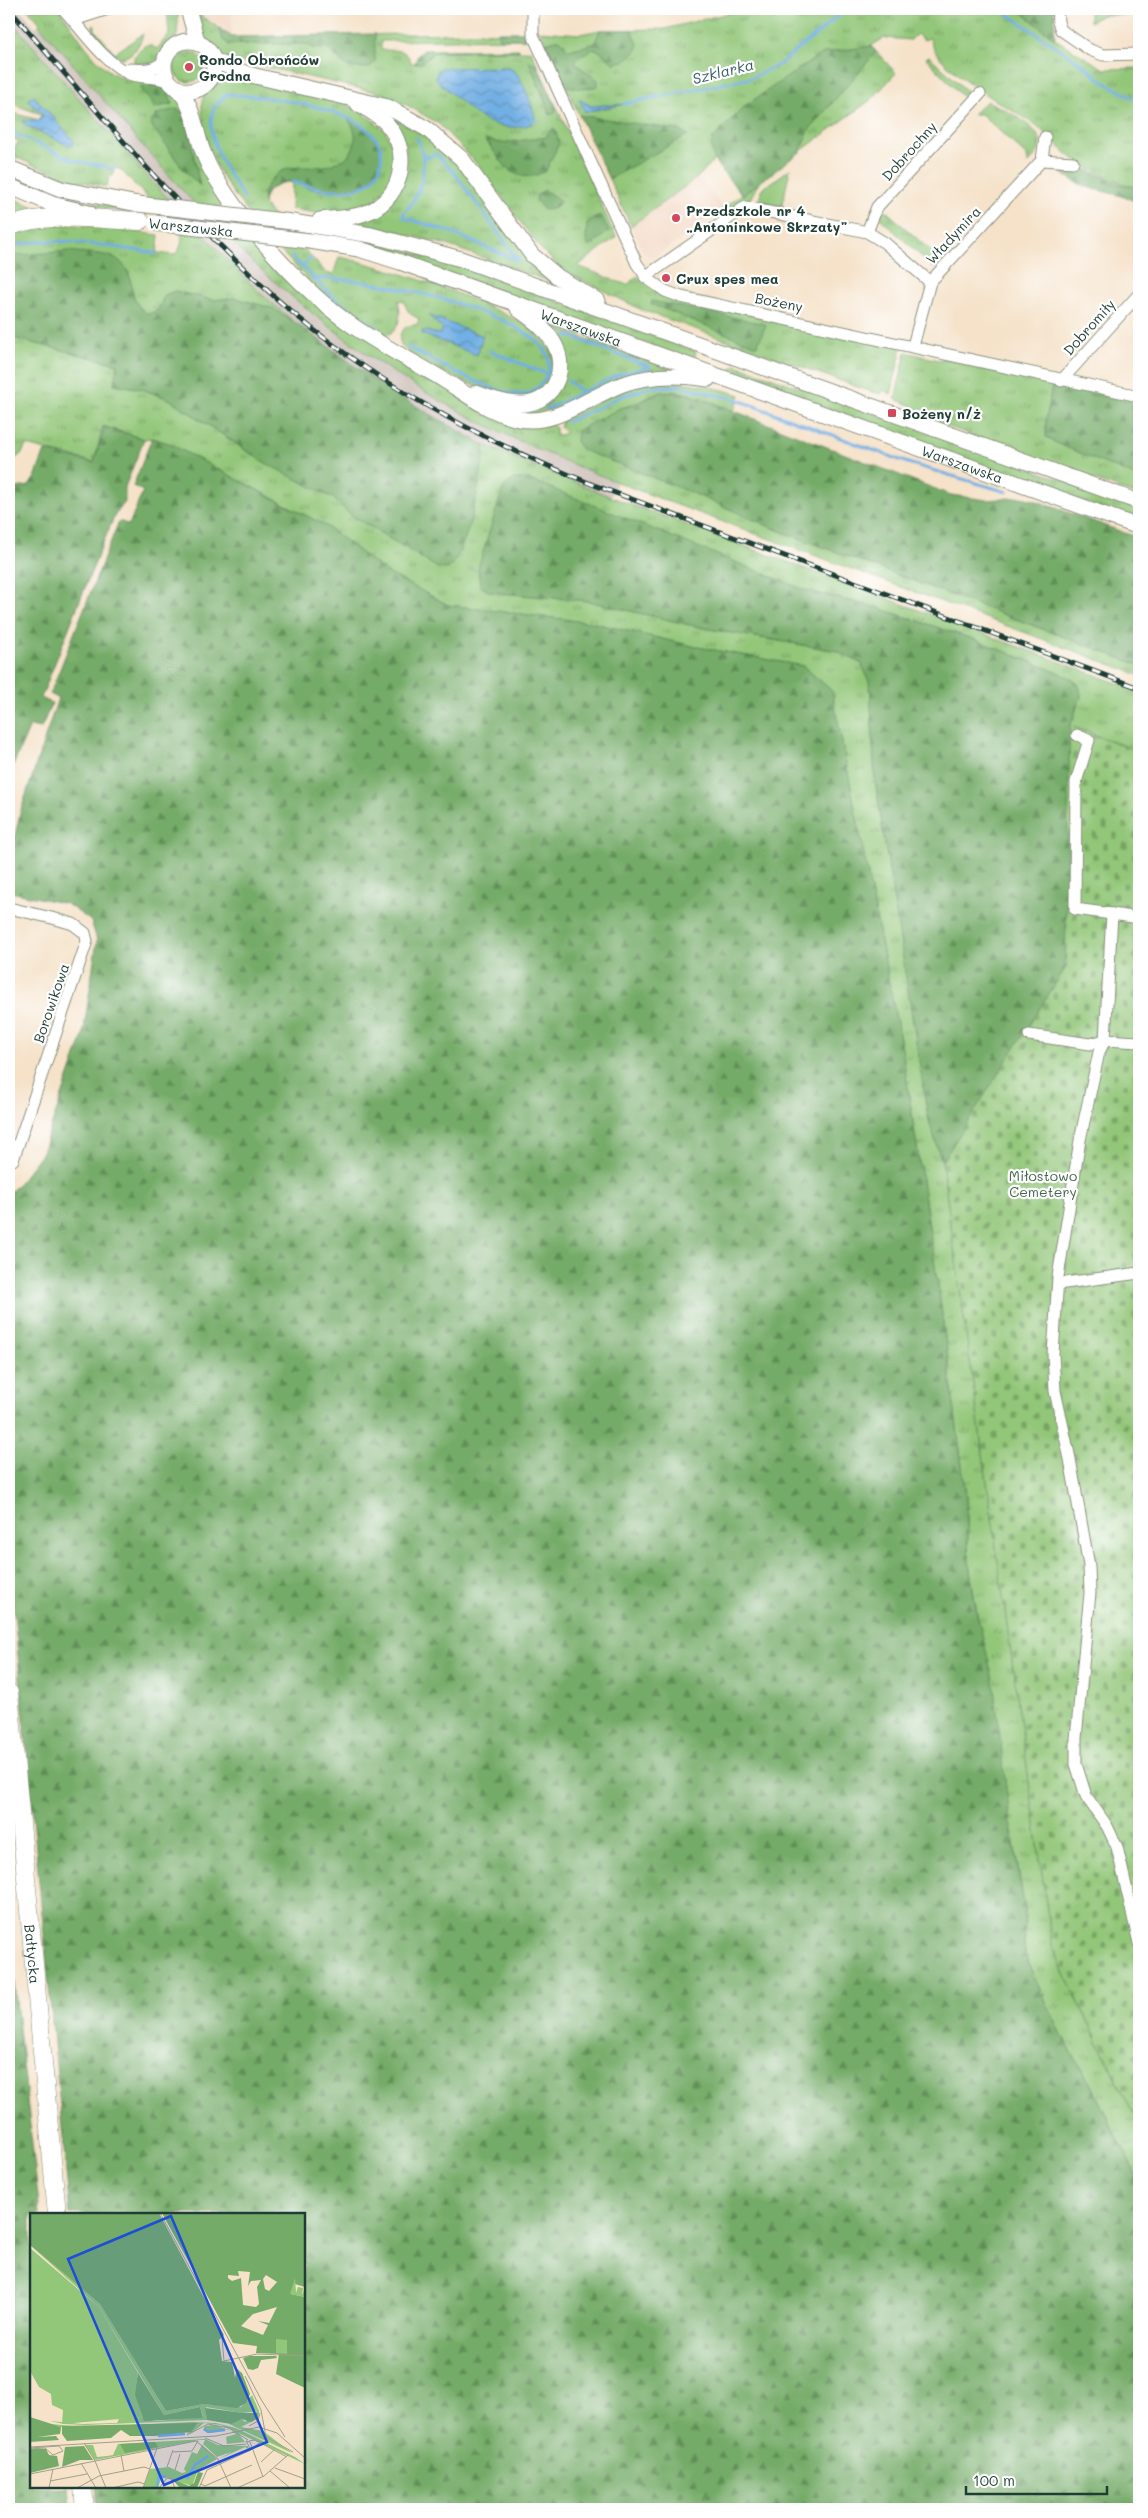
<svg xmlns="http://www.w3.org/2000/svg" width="1148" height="2518" font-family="Mali,sans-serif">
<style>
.built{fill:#f2d5be}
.railway{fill:#cfc1ba}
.grass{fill:url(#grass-tufts);stroke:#588256}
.forest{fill:url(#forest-firs);stroke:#4a744e}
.cemetery{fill:url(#cemetery-stones);stroke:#588256}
.garden{fill:#92c678;stroke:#588256}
.water{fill:url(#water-waves);stroke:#48768c}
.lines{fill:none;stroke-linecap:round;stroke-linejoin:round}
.stream{stroke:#72afe4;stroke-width:3}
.street-casing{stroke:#8a907e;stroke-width:13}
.secondary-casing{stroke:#8a907e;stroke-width:17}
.primary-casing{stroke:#8a907e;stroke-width:19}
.street{stroke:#fff;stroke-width:11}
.secondary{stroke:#fff;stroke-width:15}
.primary{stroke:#fff;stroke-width:18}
.rail-casing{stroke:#1f3d34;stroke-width:5}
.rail{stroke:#fff;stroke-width:3;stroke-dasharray:9;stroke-linecap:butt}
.secondary-bridge-casing{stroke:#8a907e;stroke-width:17;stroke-linecap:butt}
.secondary-bridge{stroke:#fff;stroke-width:15}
.poi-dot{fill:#d1495b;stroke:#fff;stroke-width:2}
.labels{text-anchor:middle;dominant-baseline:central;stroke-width:4.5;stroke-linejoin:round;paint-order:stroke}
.poi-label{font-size:14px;font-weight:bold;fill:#1f3d34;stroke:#fff;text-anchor:start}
.street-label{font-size:14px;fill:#1f3d34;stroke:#fff}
.park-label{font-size:14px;fill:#426648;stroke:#fff}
.water-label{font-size:15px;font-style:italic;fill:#385f69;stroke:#fff}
.inset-river{fill:none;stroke:#72afe4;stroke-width:2.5}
.inset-road{fill:none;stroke:#9fa08d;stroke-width:1}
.view{fill:#1d4ed8;fill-opacity:0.15;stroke:#1d4ed8;stroke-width:2.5}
.inset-edge{fill:none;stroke:#1f3d34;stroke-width:2.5}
</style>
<defs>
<pattern id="grass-tufts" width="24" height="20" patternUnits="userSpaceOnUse" patternTransform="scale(1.25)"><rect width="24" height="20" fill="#92c678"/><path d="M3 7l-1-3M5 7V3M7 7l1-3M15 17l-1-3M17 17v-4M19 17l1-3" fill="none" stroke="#77a263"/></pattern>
<pattern id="forest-firs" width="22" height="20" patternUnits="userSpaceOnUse" patternTransform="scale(1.25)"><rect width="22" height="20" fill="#75ab68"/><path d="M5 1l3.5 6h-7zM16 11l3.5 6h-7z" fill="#5f8c56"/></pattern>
<pattern id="cemetery-stones" width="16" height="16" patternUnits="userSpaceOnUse" patternTransform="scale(1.25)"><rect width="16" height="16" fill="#92c678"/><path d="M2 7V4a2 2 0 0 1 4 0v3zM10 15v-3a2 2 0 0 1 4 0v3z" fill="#77a263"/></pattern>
<pattern id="water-waves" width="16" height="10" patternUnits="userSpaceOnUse" patternTransform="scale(1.25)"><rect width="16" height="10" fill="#72afe4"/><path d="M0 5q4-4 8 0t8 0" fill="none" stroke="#5d90ba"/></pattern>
</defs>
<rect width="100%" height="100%" fill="#fff"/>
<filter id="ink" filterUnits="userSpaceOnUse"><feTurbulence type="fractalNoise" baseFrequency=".02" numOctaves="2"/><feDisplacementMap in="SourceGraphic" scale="10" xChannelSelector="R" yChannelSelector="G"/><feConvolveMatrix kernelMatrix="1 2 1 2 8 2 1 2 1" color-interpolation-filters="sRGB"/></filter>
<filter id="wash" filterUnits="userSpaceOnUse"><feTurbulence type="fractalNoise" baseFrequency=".0096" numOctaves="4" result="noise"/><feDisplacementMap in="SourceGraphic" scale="20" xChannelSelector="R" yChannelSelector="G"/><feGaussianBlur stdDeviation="1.12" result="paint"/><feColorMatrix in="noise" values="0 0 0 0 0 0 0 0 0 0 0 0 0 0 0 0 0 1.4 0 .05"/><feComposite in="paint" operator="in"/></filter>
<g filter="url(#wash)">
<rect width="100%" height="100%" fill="#f5e2c9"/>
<g class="built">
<polygon points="200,9 231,9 232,37 201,16"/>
<polygon points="698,177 724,208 654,258 644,253 631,226"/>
</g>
<polygon class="railway" points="9,9 20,9 35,27 39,25 184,192 237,248 313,314 381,364 467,415 503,434 617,483 611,497 484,445 436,419 356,369 292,320 259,292 155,185 9,19"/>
<g class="grass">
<path d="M28 9H59C75 30 92 62 116 75 136 86 163 77 179 97 184 104 186 118 188 126 196 150 203 172 216 193L291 281 495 419 516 425 552 424 556 428V436L566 433 560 427 562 421C589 407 616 390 646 383 671 377 715 387 740 395L734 411C713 403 682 386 660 393 646 397 634 405 620 408L695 494 780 531 1139 665V675C1008 626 877 578 745 530 613 481 476 434 361 350 317 318 273 283 235 245 165 176 103 98 39 25L40 23Z"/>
<polygon points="170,9 179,9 177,35 158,60 153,63 134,63 134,57 144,46 150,45 157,49 169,34 167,11"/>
<path d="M197 9H200L201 16 232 37 526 32V39L381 41V50C394 51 407 47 411 63H422L434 52 531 51 616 237 578 266 627 285 637 276 650 286 902 347 891 394 883 390 881 394 866 390 642 310 574 276 558 266 539 247 477 164 439 124 407 105 375 92 221 57 201 33Z"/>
<path d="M744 9H1018L1055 39 1104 69 1139 68V188C1118 183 1098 175 1080 163 1063 153 1051 137 1036 126 1011 107 934 70 930 38L924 40 917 34 911 40 884 38 871 46 896 73 872 99 760 181 747 204 725 215 721 210 742 194 714 160 698 177 631 226 540 31 580 34 600 30 665 29Z"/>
<polygon points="1090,9 1139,9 1139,15 1102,15 1090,22"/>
<path d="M9 19 155 185 259 292 292 320 271 308 236 298 212 300 175 291 165 295 158 310 149 315C132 307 132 289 129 272L9 256V232C57 217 109 229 159 235L157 253 174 255C181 249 183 242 181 233L120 169 114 168 113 176H109L107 187 65 178 15 157 16 154 13 152 19 140 9 139V112L39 120 41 114 9 103Z"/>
<path d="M93 25H95V30L115 53 143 34C141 44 132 57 121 58 112 53 92 36 93 25Z"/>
<circle cx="189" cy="67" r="15"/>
<polygon points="929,56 969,93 964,98 926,58"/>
<path d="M220 81H247L345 104 358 109 385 130 396 154 391 186 367 207 323 214 291 209 292 182C278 182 264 189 264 205L326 273 333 275 339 257C382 265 519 309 544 341 554 353 556 369 548 383 541 395 524 399 511 397 490 394 414 363 402 346 395 335 405 323 417 325L419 319 409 313 403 300 398 301C403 315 398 341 378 333 332 314 238 210 216 165 209 149 203 131 202 114 201 99 204 86 220 81Z"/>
<path d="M987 101C1000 107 1042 127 1040 144 1039 153 1034 158 1028 164L1027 156 981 114H973Z"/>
<polygon points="380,110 442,146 557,284 447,245 358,222 408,170 405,142"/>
<path d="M9 175 81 201 144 211 147 215C99 209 53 199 9 178Z"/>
<polygon points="9,197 47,212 9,221"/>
<polygon points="885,210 941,260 934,268 881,219 882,212"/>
<polygon points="299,229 375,242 457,265 695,351 696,355 690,359 354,241 302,232"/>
<polygon points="545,324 671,369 565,406 531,415 505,409 561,387"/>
<polygon points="9,337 118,364 114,384 142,389 169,399 248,452 333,498 351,515 386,535 484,462 484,445 611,497 1139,691 1139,751 1070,726 1081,696 1079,685 1069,677 976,640 878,608 805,590 490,592 588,601 703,628 838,651 862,664 870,684 875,780 928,1117 942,1162 1052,1945 1060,1964 1139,2125 1139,2181 1089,2081 1062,2035 1030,1968 1024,1947 1025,1910 969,1563 966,1496 940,1299 902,1049 832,691 803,666 692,646 594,623 448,605 386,572 326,526 168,443 152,438 144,439 103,426 94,462 26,445 22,453 9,464"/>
<polygon points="906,352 942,361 943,358 1039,381 1139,400 1139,496 941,424 912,409 913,406 895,399"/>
<polygon points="736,365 1139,507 1139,522 734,374 731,369"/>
</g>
<g class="forest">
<polygon points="1018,9 1054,9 1055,39"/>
<path d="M219 28 232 37 375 34V61L370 68C343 67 348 69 330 50L313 48 306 44H229L223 40Z"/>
<polygon points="600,30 632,30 638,44 637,50 624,61 613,63 600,51 593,49 576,59 576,64 598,80 598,86 583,89 566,86 545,43 560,39 568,50 594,44"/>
<rect x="499" y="32" width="27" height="7"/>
<path d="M871 46 876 52 808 131 800 152 743 195C731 180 704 158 713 138L746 105 823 53Z"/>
<polygon points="519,49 519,51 434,52 422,63 415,63 418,55 424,50"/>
<polygon points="529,61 535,63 557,110 555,113 550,115"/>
<polygon points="156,85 166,89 173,104 156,107 139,88"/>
<polygon points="176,109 185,113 200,186 183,169 152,126 151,122 157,114"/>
<polygon points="579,115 679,130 688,135 609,179"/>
<path d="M347 118C359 124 374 131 379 144 390 167 369 187 348 190 337 192 323 191 313 189 302 187 295 180 284 182 274 185 264 192 264 202L263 193C286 148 310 181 347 157 358 144 358 131 347 118Z"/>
<path d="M552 129H555L559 143 546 171C512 188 503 162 485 139L501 143 546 137Z"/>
<path d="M1048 164H1073L1116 183 1139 188V204C1130 196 1098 191 1084 186 1072 181 1059 171 1048 164Z"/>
<path d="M544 190 560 200C559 208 549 211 543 209L536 200 537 195Z"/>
<polygon points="599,215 602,217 609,231 589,247 586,240 587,223"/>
<path d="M69 251C80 253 105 253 115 258 139 270 124 303 149 314L158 310 165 295 175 291 212 300 236 298 271 308 292 320 388 390 484 445C483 472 468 552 448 569L436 567 351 515 333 498 267 464 169 399 142 389 114 384 118 364 9 337V256Z"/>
<polygon points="652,301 765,324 766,325 757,346 651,304"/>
<polygon points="1052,386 1139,403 1139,478 1056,443 1046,437 1046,419"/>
<polygon points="661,392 684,393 734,411 951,495 987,500 1021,497 1034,500 1139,538 1139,665 780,531 695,494 582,450 576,441 578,430 620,408 636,404"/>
<polygon points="104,427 144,439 125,487 125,502 115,515 100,550 41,698 52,703 41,728 30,726 9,775 9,485 15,488 29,486 35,477 45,451 94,463"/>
<polygon points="152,438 168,443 326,526 386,572 448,605 594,623 692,646 803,666 832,691 902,1049 940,1299 966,1496 969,1563 976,1610 993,1679 1011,1829 1025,1910 1024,1947 1030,1968 1062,2035 1089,2081 1139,2181 1139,2509 98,2509 96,2487 304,2487 304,2214 70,2214 9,1559 9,1190 12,1191 41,1155 64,1090 83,1036 97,940 91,921 67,904 11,892 12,850 20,813 58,698 50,694 119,521 129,525 143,491 133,486"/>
<polygon points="513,479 528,479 805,590 878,608 976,640 1069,677 1079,685 1081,696 1070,726 1065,969 942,1162 928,1117 875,780 870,684 862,664 838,651 703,628 588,601 490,592 480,586 478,568 503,488"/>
<polygon points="9,1939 40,2214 31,2214 31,2487 69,2487 71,2509 9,2509"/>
</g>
<polygon class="cemetery" points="1070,726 1139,751 1139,2125 1060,1964 1052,1945 942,1162 1065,969"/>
<polygon class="garden" points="790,169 782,206 760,201 761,190"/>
<g class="water">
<path d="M509 67C521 71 531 104 535 116L532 120V124C490 137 469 108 440 83L436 78 438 71 443 68Z"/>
<polygon points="33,95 74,141 73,145 69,146 25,125 23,121 40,120 43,114 28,101"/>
<polygon points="579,99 591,106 626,104 585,112"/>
<polygon points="428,315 483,336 477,355 422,334 422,331 440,334 443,329"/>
</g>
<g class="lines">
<g class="stream">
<polyline points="1000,9 1086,67 1101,80 1139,102"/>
<polyline points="624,104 751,78 780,64 847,9"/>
<polyline points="532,120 537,120"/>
<polyline points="9,131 75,161 114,168"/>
<path d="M417 138C427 159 425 185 411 204 408 209 403 212 403 217L447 231 519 261"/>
<polyline points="424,158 436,154 456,175 518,260"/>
<path d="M244 198C228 174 203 137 214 107L227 94C268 97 343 105 372 134 380 142 383 152 381 162 373 203 319 190 293 182"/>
<path d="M9 249C40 231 120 249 156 253"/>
<polyline points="292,257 334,298 379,330"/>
<polyline points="302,267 311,258"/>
<path d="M313 279C361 274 514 309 544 349 550 357 551 368 546 377 542 383 537 390 530 393 505 402 432 360 408 347"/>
<polyline points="490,351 547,374"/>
<polyline points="568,381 582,392"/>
<polyline points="547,409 618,375 650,367 567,335"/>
<polyline points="567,422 620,397 650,387 681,386 738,400 908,463 1007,492"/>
</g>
</g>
</g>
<g filter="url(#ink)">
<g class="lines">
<g class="street-casing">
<g id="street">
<path d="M63 9C83 30 101 59 127 73 141 80 159 74 172 84"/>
<polyline points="533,9 533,35 627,242 637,264 648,279 665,291 681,297 1139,396"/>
<polyline points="1057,9 1058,22 1061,30 1090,50 1103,55 1139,54"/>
<polyline points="74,20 108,9"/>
<path d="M129 69C143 70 158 71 166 58"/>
<polyline points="1045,137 1042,160 1073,162"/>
<polyline points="867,232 877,207 980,94"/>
<polyline points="645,277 745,207 867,232 885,243 930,282"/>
<polyline points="913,346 930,282 1042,160"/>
<polyline points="1061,381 1139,294"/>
<polyline points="1077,735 1089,740 1076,782 1075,909 1112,914"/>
<polyline points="9,908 56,919 73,924 85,933 87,941 13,1160"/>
<polyline points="1139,918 1112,914 1105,1040 1099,1052 1080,1140 1058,1277 1053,1354 1055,1391 1070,1459 1089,1566 1090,1593 1076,1738 1076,1764 1086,1796 1107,1826 1117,1847 1139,1943"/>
<polyline points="1029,1035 1090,1044 1105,1040 1139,1042"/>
<polyline points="1058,1284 1139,1273"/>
</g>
</g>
<g class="secondary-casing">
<g id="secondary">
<polyline points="188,9 198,44"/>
<circle cx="189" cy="66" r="25"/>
<polyline points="213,60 247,74 388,107 427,129 462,159 532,255 558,277 598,301"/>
<path d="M176 88C193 102 195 129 202 149 206 161 212 173 219 183 249 231 306 294 353 326 382 346 414 362 444 380 468 395 491 414 520 419 556 426 590 396 623 384 651 374 678 374 708 379"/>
<polyline points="9,168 61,189 138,204"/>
<polyline points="9,186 52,204 89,213"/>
<path d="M320 220C338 218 360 218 376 208 405 189 409 149 387 124 379 115 368 110 358 104"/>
<polyline points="292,222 371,235 461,259 1139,502"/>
<path id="s1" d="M310 241 359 249 400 262 1139 527"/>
<path d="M476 393C491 399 508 405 524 404 557 401 569 365 552 340 544 327 530 318 518 309"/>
</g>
</g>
<g class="primary-casing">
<g id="primary">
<path d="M9 227C45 211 101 220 140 221"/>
<path id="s2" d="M9 1693 57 2214"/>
<polyline points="83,2487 85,2509"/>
</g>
</g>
<use href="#street" class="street"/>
<use href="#secondary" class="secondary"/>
<use href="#primary" class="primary"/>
<g class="rail-casing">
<path id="rail" d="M9 9C95 108 179 212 277 299 370 382 479 439 594 485L1139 688"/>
</g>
<use href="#rail" class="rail"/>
<g class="secondary-bridge-casing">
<g id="secondary-bridge">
<polyline points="138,204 292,222"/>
<polyline points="155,223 310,241"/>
</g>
</g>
<use href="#secondary-bridge" class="secondary-bridge"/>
</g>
</g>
<g class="poi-dot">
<circle cx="189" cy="67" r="5"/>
<circle cx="676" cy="218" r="5"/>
<circle cx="666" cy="278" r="5"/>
<rect x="887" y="408" width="10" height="10" rx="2.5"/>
</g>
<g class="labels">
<g class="poi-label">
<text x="199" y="59">Rondo Obrońców<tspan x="199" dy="16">Grodna</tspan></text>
<text x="686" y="210">Przedszkole nr 4<tspan x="686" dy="16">„Antoninkowe Skrzaty”</tspan></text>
<text x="676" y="278">Crux spes mea</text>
<text x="902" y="413">Bożeny n/ż</text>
</g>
<g class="street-label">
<text transform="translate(909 151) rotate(-48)">Dobrochny</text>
<text transform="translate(191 227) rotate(6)">Warszawska</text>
<text transform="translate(953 235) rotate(-47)">Władymira</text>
<text transform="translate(779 302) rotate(11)">Bożeny</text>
<text stroke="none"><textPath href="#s1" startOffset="285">Warszawska</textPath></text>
<text transform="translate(1089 327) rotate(-48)">Dobromiły</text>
<text stroke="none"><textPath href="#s1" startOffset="690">Warszawska</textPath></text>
<text transform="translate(51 1003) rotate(-71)">Borowikowa</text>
<text stroke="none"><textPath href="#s2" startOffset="262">Bałtycka</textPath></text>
</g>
<g class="park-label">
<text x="1043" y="1175">Miłostowo<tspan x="1043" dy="16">Cemetery</tspan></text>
</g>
<g class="water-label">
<text transform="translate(723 71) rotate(-14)">Szklarka</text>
</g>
</g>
<g transform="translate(30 2213)">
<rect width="275" height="275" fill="#f5e2c9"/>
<path d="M0 32 70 91 136 198 174 191 211 194 222 182 229 198V205L211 214 233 218 262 240 199 211 212 206 215 209 227 198 212 200 176 194 177 207 55 212 34 211 20 208 52 211 87 210 89 206 95 205 113 204 125 208 173 204 170 194 134 202 69 94ZM163 209 186 210 206 215 265 244 275 251 191 212 174 210 163 219 156 221 168 211 59 215 31 214 20 211 55 214ZM184 212 208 220 215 229 197 231 196 224 206 221 198 216 180 220 173 217 175 213ZM175 226 188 232 218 233 219 237 215 234 189 246 201 239 187 244 173 231 175 227H170L65 247 55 232H63L67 244 77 243 83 242 88 231ZM172 232 187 246 168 257 162 273 135 264 131 266 128 275H113L120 256 139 254 152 260 156 259 154 256 162 239 167 241Z" fill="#92c678"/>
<path d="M0 0H129L194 122 189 127 192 148 202 149 205 165 207 156 212 160 220 181 216 190 207 195 174 191 136 198 70 91 0 32ZM132 0H275V74L265 71 267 66 261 81 275 84V175L246 161 249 141 226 140 227 133 203 130ZM208 58 220 59 218 73 221 68 231 67 227 74 229 91 226 94 213 92 211 65 202 68 198 65V62L209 63ZM236 62 247 69 239 78 235 76 233 66ZM247 94 239 110 228 108 238 112 233 122 211 113 223 101ZM219 143H246L247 145 231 147 228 155 223 157 218 156 213 145ZM108 160 134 202 170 194 173 205 114 208 104 182ZM175 195 213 200H228L226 206 221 209 212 206 201 211 177 207ZM0 204 31 214 30 221 7 224 26 223 29 227 0 229ZM168 210 161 219 125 223H100L91 217 81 225 37 228 32 221V213ZM125 229 128 234 95 240 90 231ZM54 233 63 247H50L32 254 35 234ZM0 236H16L19 242 27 243 29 253 0 260ZM168 259 173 260 167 275H150L141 265 159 273 164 270Z" fill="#75ab68" fill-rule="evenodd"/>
<path d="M0 35 69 94 108 160 105 182 113 204 32 211 33 197 22 192 21 181 9 174 0 158ZM246 126 257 127V141L246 140Z" fill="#92c678"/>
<path d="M265 65 266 80 268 74 273 75 272 82 275 75V84L260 81Z" fill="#92c678"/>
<path class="inset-river" d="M174 216 178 219 195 217M128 223 155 221M157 266 165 252 178 243M127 274 129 263 136 264"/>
<path class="inset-road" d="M130 0 232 188 255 224M192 125 194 148 227 141 275 143M215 163 231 197 236 224 263 239M219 213 228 208 230 200M157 222 178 211 199 215 218 227M175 225 194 233 216 231M219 228 225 227 257 244M54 230 65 248M0 234 186 223 229 214 247 220 275 245M0 235 29 233 33 238 23 242 15 235 0 236M220 235 216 228 220 229 233 264M143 239 162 238 168 228M91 242 94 258M65 248 76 275M231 249 244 237M51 250 66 275M137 254 143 237M245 255 275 266M145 257 150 241M240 258 260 275M0 261 166 228 188 246 201 275M20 268 57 261M171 271 175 273 222 252M19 275 23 256M47 275 69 263 114 254 120 256M82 275 108 269 115 271M113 275 127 235M129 275 137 265 141 266 145 275M169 275 177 257 221 237 229 230M207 275 234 263 258 242"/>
<path class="view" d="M141 3 237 229 134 272 38 46Z"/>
<rect width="275" height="275" class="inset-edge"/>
</g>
<rect width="1148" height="2518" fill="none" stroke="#fff" stroke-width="30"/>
<path d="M966 2486v8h141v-8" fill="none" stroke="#1f3d34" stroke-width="2.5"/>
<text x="973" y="2486" font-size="15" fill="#1f3d34" stroke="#ffffff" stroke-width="4" paint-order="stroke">100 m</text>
</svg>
